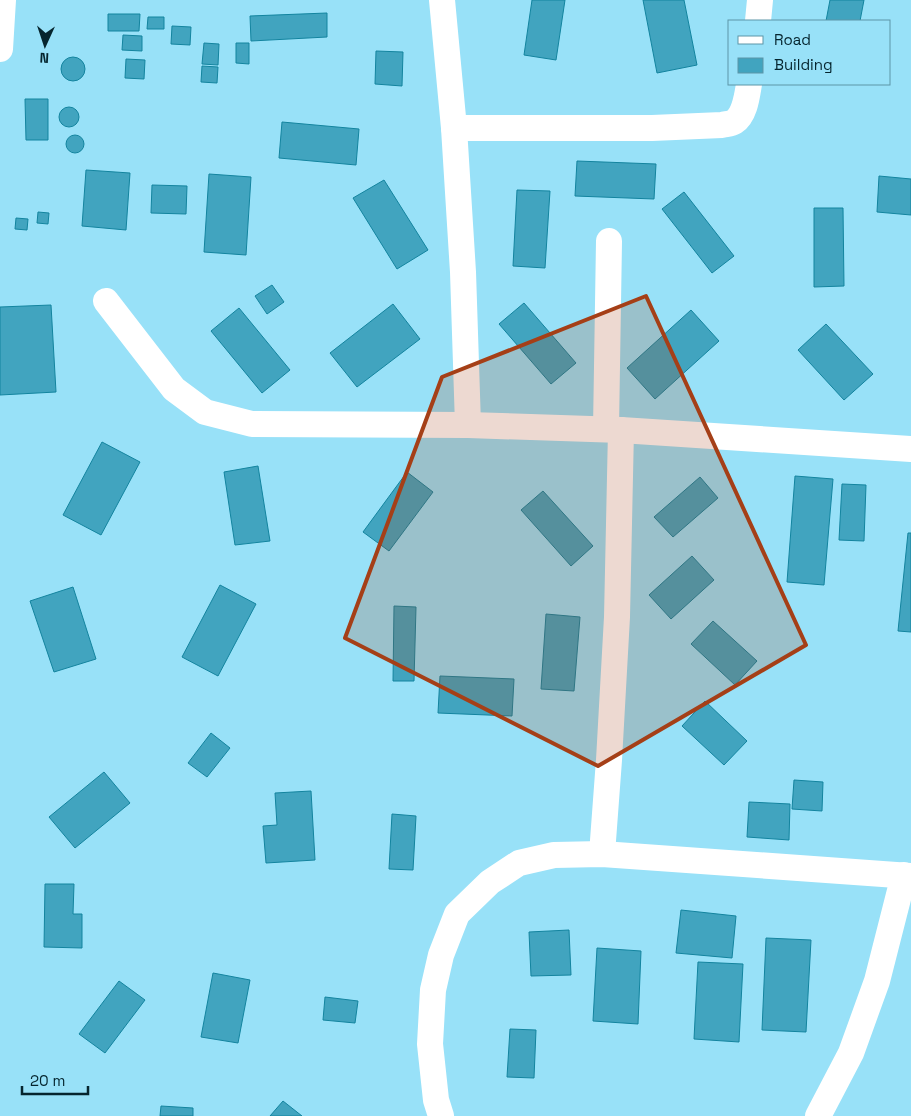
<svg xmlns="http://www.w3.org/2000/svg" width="911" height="1116" font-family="'Space Grotesk',sans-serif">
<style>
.building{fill:#41a4bf;stroke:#13849f}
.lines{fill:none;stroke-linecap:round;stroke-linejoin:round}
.minor{stroke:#fff;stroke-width:26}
.marked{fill:#a53f17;fill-opacity:0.2;stroke:#a53f17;stroke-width:4;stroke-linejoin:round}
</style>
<rect width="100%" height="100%" fill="#98e1f8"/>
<g class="building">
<polygon points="532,0 565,0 556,60 524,55"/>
<polygon points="643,0 684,0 697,65 657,73"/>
<polygon points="830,0 864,0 860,21 826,21"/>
<polygon points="327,13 327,37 251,41 250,16"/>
<polygon points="108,14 140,14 139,31 108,31"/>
<polygon points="148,17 164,17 164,29 147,29"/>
<polygon points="172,26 191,27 190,45 171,44"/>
<polygon points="123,35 142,36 142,51 122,50"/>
<polygon points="204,43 219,44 218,65 202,64"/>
<polygon points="236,43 249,43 249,64 236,63"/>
<polygon points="376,51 403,52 402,86 375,84"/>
<circle cx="73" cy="69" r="12"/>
<polygon points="126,59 145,60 144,79 125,78"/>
<polygon points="202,66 218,67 217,83 201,82"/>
<polygon points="25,99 48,99 48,140 26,140"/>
<circle cx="69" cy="117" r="10"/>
<polygon points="282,122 359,129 356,165 279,158"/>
<circle cx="75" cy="144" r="9"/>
<polygon points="577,161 656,164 654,199 575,196"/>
<polygon points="86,170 130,173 126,230 82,226"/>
<polygon points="209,174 251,177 246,255 204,252"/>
<polygon points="879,176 911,179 911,215 877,212"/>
<polygon points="384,180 428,250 397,269 353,198"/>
<polygon points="152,185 187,186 186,214 151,213"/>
<polygon points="517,190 550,191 545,268 513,266"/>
<polygon points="684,192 734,256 712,273 662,209"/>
<polygon points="814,208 843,208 844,286 814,287"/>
<polygon points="38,212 49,213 48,224 37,223"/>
<polygon points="16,218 28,219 27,230 15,229"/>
<polygon points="272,285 284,302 267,314 255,296"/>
<polygon points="524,303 576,363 551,384 499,324"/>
<polygon points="393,304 420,339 357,387 330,353"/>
<polygon points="51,305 56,392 0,395 0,307"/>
<polygon points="239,308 290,370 262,393 211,331"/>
<polygon points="691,310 719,341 655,399 627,368"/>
<polygon points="826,324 873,374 844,400 798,350"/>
<polygon points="102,442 140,462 101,535 63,515"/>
<polygon points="258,466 270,541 235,545 224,472"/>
<polygon points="407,472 433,492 389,551 363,532"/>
<polygon points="795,476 833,479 824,585 787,582"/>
<polygon points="700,477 718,498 673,537 654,517"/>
<polygon points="842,484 866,485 864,541 839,540"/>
<polygon points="543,491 593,546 571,566 521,510"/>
<polygon points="908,533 911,533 911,632 898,631"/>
<polygon points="692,556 714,580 671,619 649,595"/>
<polygon points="220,585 256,604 218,676 182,657"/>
<polygon points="73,587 96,659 54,672 30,601"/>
<polygon points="394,606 416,607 414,681 393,681"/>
<polygon points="546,614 580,617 574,691 541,689"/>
<polygon points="713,621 757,661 735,685 691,644"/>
<polygon points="440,676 514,679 512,716 438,713"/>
<polygon points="705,701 747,741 724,765 682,726"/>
<polygon points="211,733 230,748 207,777 188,763"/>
<polygon points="104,772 130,803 75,848 49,817"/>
<polygon points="794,780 823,782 822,811 792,809"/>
<polygon points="311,791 315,860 266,863 263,826 277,825 275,793"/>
<polygon points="749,802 790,804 789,840 747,837"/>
<polygon points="392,814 416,816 413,870 389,869"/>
<polygon points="45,884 74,884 73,914 82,914 82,948 44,947"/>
<polygon points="681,910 736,916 732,958 676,953"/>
<polygon points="569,930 571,975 531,976 529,932"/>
<polygon points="766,938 811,940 806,1032 762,1030"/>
<polygon points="597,948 641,951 638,1024 593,1021"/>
<polygon points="698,962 743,964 739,1042 694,1039"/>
<polygon points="213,973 250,980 238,1043 201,1037"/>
<polygon points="119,981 145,1000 105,1053 79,1034"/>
<polygon points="325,997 358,1001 355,1023 323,1020"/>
<polygon points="510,1029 536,1030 534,1078 507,1077"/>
<polygon points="283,1101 302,1116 270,1116"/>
<polygon points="161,1106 193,1108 193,1116 160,1116"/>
</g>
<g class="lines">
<g class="minor">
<polyline points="442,0 454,128 463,272 468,425"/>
<polyline points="758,21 760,0"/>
<polyline points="0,49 3,0"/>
<path d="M454 128H652L722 125C726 124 731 124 734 122 745 115 747 96 749 84"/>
<polyline points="106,301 174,389 205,412 252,424 468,425 621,430 911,449"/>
<polyline points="606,429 609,241"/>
<polyline points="602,854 609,760 617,617 621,430"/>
<polyline points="441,1116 436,1100 430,1044 433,990 441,955 457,914 490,882 519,863 554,855 602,854 911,876"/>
<polyline points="818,1116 851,1053 877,981 904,875"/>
</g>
</g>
<path class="marked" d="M646 296 806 645 598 766 345 638 442 377Z"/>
<rect x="728" y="20" width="162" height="65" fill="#98e1f8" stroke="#5d96a7"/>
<rect x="738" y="36" width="25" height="8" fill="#ffffff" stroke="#5d96a7"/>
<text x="774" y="45" font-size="15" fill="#05252e">Road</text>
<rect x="738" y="58" width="25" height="15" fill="#41a4bf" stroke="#5d96a7"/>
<text x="774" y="70" font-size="15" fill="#05252e">Building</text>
<g transform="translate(45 45) rotate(183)" stroke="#98e1f8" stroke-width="4" paint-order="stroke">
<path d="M0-4L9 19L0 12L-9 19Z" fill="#05252e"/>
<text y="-8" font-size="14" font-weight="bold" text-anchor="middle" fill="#05252e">N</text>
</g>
<path d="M22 1086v8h66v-8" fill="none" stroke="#05252e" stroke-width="2.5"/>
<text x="30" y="1086" font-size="15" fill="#05252e" stroke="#98e1f8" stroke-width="4" paint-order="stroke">20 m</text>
</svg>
